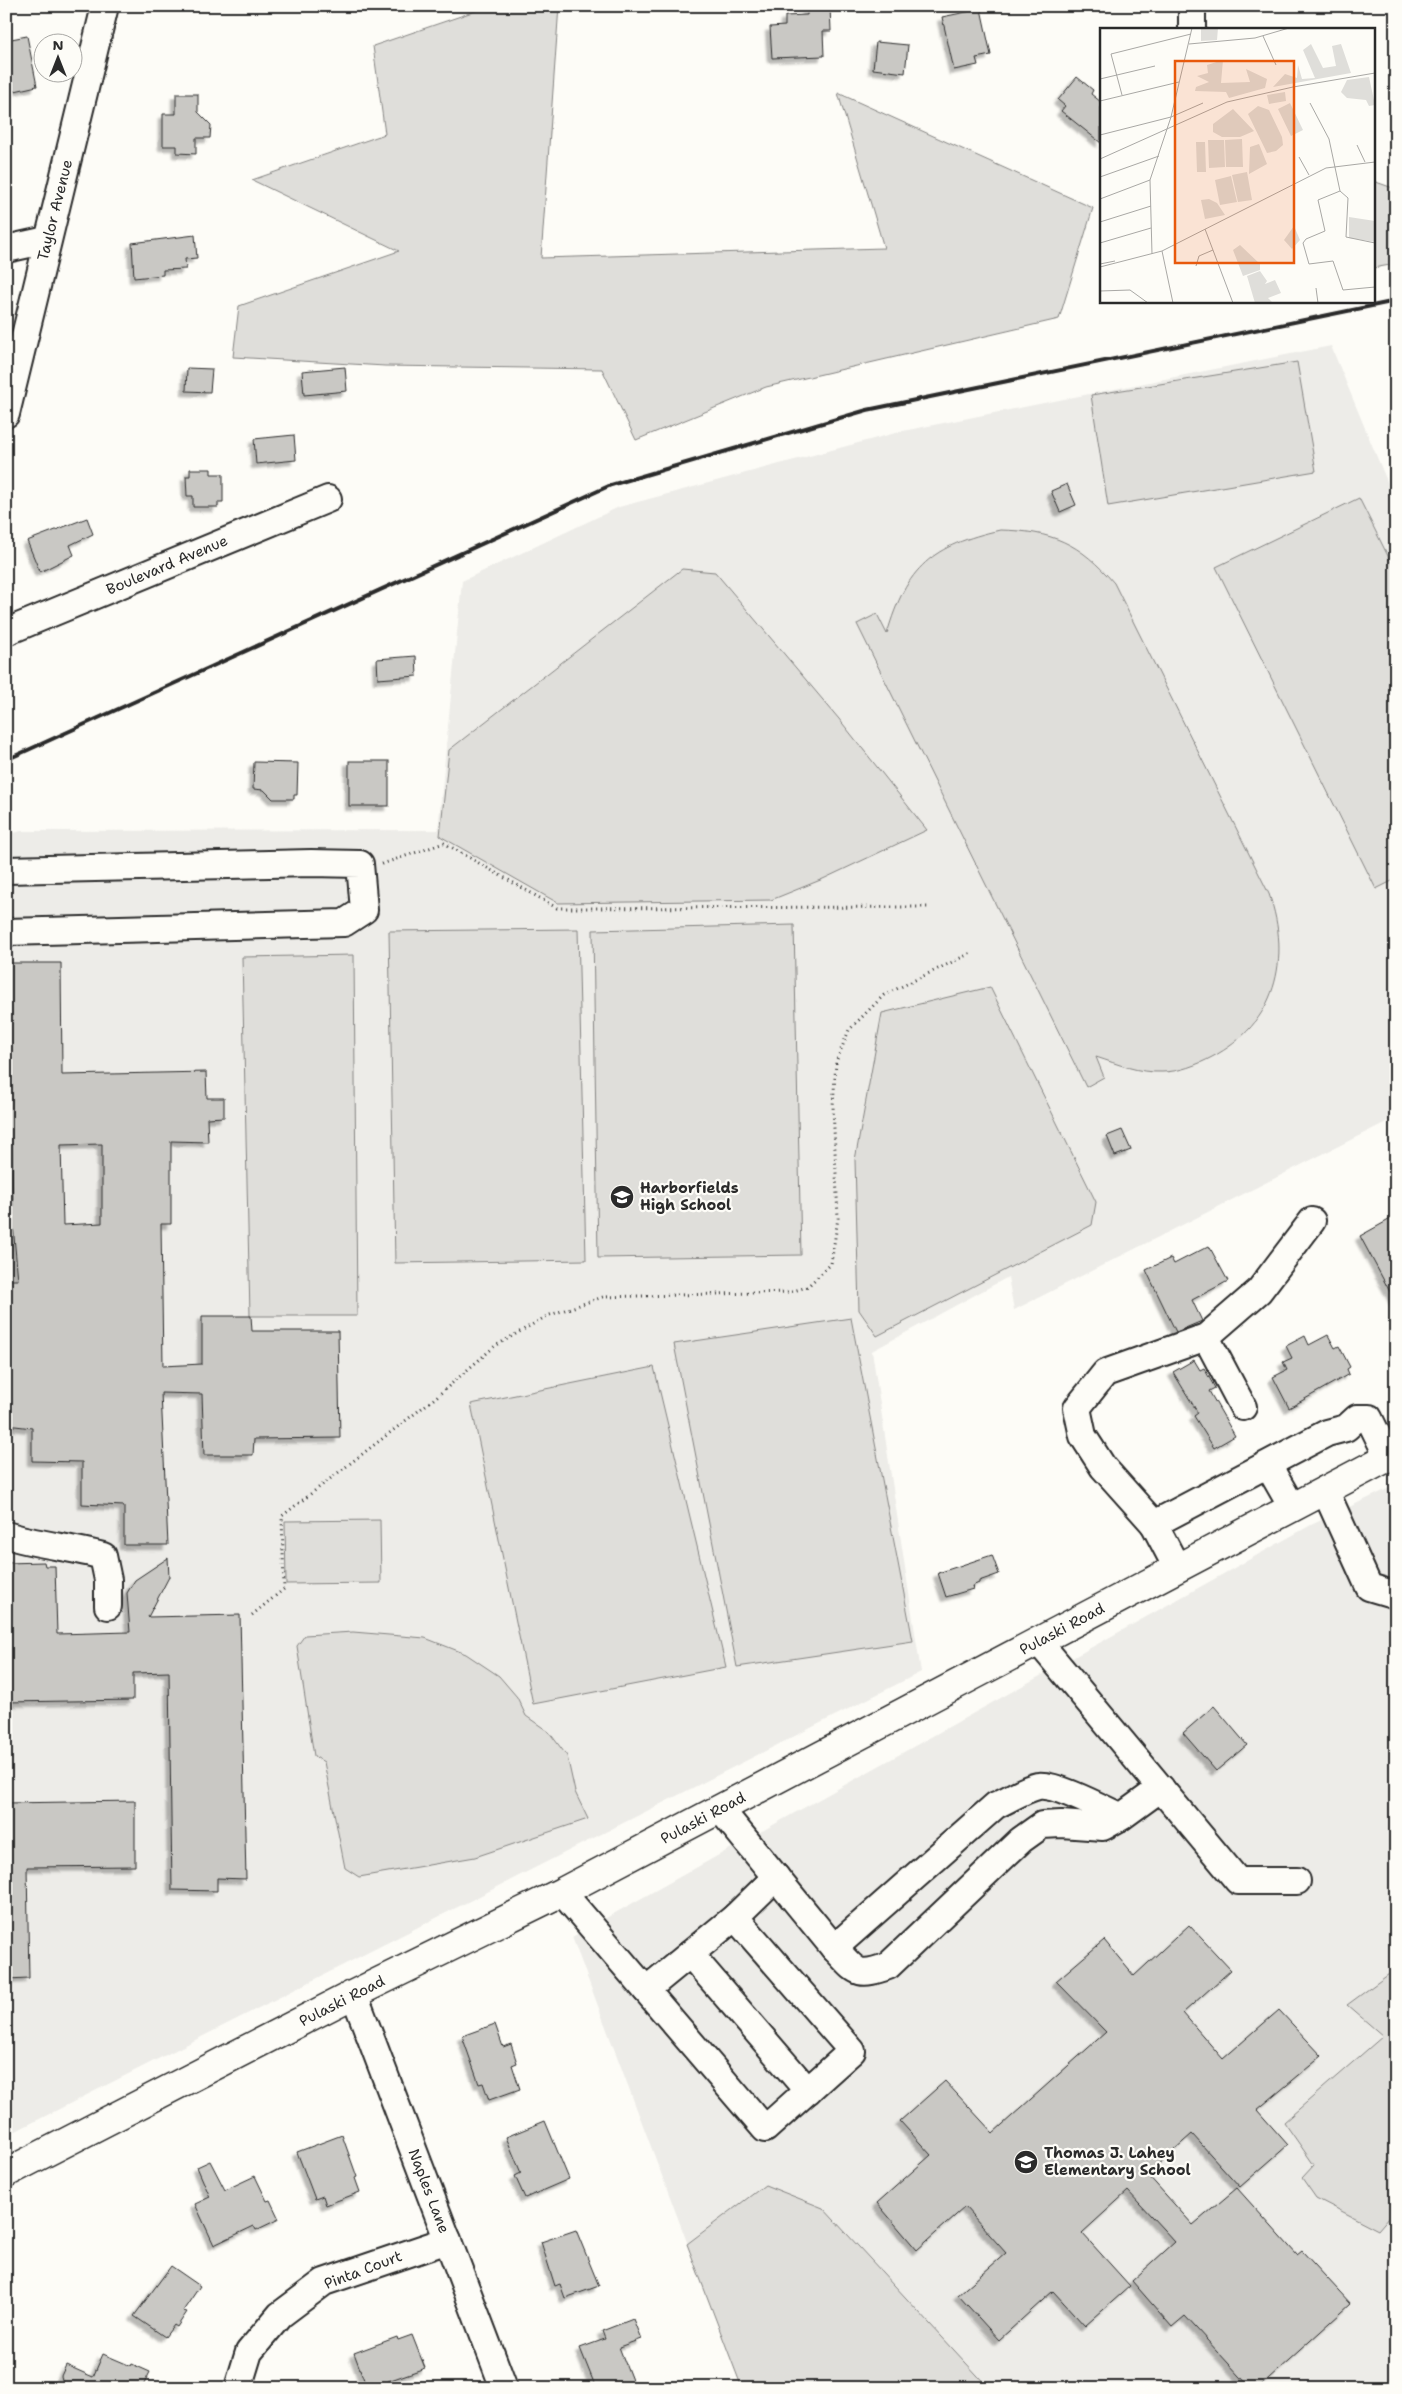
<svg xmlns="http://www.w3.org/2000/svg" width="1402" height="2394" font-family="'Shantell Sans',sans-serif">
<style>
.built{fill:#edece8}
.green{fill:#dfdeda;stroke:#858482}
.building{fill:#c9c8c4;stroke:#2b2b2b;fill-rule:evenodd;filter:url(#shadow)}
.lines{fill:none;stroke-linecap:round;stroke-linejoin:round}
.minor-casing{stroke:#2b2b2b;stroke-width:30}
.major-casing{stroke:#2b2b2b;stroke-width:31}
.path{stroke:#2b2b2b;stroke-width:3;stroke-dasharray:1 4;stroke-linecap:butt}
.minor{stroke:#fdfcf7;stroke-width:26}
.major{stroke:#fdfcf7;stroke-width:28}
.rail{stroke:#2b2b2b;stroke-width:4}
.labels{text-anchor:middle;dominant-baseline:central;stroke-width:4.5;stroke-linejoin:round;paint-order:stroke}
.street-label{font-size:15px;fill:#2b2b2b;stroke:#fdfcf7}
.poi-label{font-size:15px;font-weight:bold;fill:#2b2b2b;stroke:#fdfcf7;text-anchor:start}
.inset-road{fill:none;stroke:#a9a8a5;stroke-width:1}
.view{fill:#e8590c;fill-opacity:0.15;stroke:#e8590c;stroke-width:2.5}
.inset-edge{fill:none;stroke:#2b2b2b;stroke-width:2.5}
</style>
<defs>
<filter id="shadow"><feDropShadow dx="-4.5" dy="4.5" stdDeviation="1" flood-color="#0004"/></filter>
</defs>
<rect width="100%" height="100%" fill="#fdfcf7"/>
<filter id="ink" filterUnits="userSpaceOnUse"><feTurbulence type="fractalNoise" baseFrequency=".02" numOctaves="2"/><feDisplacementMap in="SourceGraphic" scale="10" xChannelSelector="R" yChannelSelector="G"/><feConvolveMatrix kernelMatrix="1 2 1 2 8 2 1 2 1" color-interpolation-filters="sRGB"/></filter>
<g filter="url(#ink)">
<g class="built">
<polygon points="1331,346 1396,503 1396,1117 1014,1310 1008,1277 872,1351 921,1672 6,2136 6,835 21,831 438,830 462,581 619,507 903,431"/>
<polygon points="1396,1485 1396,2388 742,2388 572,1937 1311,1525"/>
</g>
<g class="green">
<polygon points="490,6 559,6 541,258 884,248 838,93 1093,208 1059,319 766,387 636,440 602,369 385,366 233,357 239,306 399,251 252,180 385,134 373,46"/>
<polygon points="1373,181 1396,189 1396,264 1373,268"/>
<polygon points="1297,362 1316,471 1108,506 1091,395"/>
<polygon points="1359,498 1396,572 1396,879 1376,889 1216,567"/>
<path d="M1000 530C1052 531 1080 543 1114 583L1269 894C1292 959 1276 1024 1212 1057 1197 1065 1179 1072 1162 1072 1138 1073 1118 1064 1096 1057L1104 1077 1086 1087 857 624 877 614 887 634C906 567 933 545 1000 530Z"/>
<polygon points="682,569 715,572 839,719 927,830 823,879 771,900 558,903 440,836 449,750"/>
<polygon points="794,925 801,1255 598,1258 593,930"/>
<polygon points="578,929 586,1260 395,1263 389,931"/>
<polygon points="354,955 357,1316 250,1316 242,957"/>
<polygon points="990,987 1096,1202 1092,1225 877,1336 859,1310 855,1160 882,1013"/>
<polygon points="851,1318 913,1641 737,1667 674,1344"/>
<polygon points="654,1367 726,1667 533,1704 471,1404"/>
<polygon points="380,1520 381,1583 286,1584 285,1521"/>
<polygon points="353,1632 425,1638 466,1654 499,1676 517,1697 526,1716 549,1732 567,1756 575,1792 588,1819 475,1857 359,1877 345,1868 324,1762 314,1756 297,1646 305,1635"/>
<polygon points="1396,1969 1396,2209 1378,2230 1316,2198 1302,2178 1314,2165 1284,2122 1383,2036 1347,2005"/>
<polygon points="765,2185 823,2208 989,2388 742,2388 687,2244"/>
</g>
<g class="building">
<polygon points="807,6 830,6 831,31 823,31 824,56 772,58 770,27 785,26 785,16 807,15"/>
<polygon points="981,9 991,55 976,58 978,65 954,70 942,17"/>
<polygon points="27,36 37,86 6,93 6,40"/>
<polygon points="876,42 908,45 905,73 873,69"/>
<polygon points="1077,77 1093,90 1091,94 1101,102 1101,143 1061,111 1065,106 1058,100"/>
<polygon points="176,94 198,94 198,112 211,125 210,138 196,138 196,154 177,153 177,146 163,146 163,114 176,114"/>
<polygon points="195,235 197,258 185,259 186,269 163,270 163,275 134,278 132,243"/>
<polygon points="345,367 347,391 304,395 302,371"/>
<polygon points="187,368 212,369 210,392 186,391"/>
<polygon points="294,435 296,460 256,464 254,439"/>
<polygon points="190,469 211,469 211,474 223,474 223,502 218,502 218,507 193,507 193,496 187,496 186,476 190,476"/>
<polygon points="1067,484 1076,505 1060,512 1051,491"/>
<polygon points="87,518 93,534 70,545 74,555 40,572 27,541"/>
<polygon points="416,656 417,676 378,679 377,659"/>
<rect x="349" y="761" width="40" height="45"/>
<polygon points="254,762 298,763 297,795 294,795 294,799 273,799 264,790 253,789"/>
<path d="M6 963H61L62 1075 206 1072 207 1098H224V1117L207 1118 208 1142 171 1141V1224H161L163 1366 202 1364V1316H251L252 1331H338L340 1438 254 1439 253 1455H204L202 1394 161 1393 168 1545H124V1506L82 1504V1462L32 1461V1428L7 1425 10 1403 6 1402V1280H18L13 1225 12 1145 6 1146ZM102 1144V1223L63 1225 61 1145Z"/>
<polygon points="1122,1130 1131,1150 1115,1156 1107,1136"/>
<polygon points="1396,1216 1396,1303 1360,1236"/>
<polygon points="1209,1246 1228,1281 1192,1300 1202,1321 1176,1332 1146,1270 1171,1258 1174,1264"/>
<polygon points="1328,1335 1335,1348 1339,1346 1350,1367 1347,1369 1349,1374 1289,1408 1273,1377 1287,1370 1283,1362 1292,1358 1286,1346 1305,1336 1309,1345"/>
<polygon points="1194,1360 1200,1370 1204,1368 1215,1388 1209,1391 1235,1436 1214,1448 1194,1416 1198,1413 1173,1372"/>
<polygon points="992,1555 999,1574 979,1581 979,1583 972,1586 973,1589 946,1597 938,1573"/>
<polygon points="168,1558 169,1577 148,1617 240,1615 246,1879 217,1878 217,1891 172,1890 169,1672 133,1673 133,1700 6,1702 6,1563 44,1562 45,1566 55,1566 57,1634 130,1632 127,1593 135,1580"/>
<polygon points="1214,1706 1247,1745 1216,1771 1183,1733"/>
<polygon points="135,1801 135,1866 27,1867 29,1978 6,1979 6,1803"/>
<polygon points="1189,1925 1231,1970 1183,2013 1223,2059 1279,2010 1322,2056 1257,2110 1288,2145 1240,2187 1192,2134 1147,2174 1193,2225 1237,2188 1297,2255 1302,2251 1351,2304 1258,2388 1251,2388 1185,2316 1172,2327 1132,2281 1175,2242 1128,2191 1082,2233 1130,2286 1085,2326 1053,2291 999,2340 958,2295 1006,2253 965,2207 917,2250 877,2203 931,2155 900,2121 945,2081 993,2133 1106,2032 1056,1981 1104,1940 1134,1976"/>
<polygon points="495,2024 503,2047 511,2044 517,2063 512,2065 520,2089 489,2100 483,2083 479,2084 462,2036"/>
<polygon points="545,2121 569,2179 525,2198 515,2176 521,2173 506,2137"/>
<polygon points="342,2135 357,2177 355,2178 360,2192 326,2205 323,2196 315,2199 297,2152"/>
<polygon points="210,2161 225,2190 255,2176 267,2201 270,2200 279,2219 256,2230 254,2226 214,2245 195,2204 210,2197 197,2167"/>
<polygon points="576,2230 599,2286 565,2298 560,2284 555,2286 541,2242"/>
<polygon points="171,2266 200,2286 183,2311 187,2312 177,2327 174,2325 165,2337 134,2316"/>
<polygon points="633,2319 641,2339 619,2347 635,2388 596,2388 580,2348 605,2339 602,2331"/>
<polygon points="412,2335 425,2368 388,2381 391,2388 367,2388 354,2353 397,2337 398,2340"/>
<polygon points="103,2354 131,2366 132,2364 150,2372 142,2388 64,2388 61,2376 66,2365 93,2377"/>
</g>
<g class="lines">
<g class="minor-casing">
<g id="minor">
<polyline points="1192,6 1192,29"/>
<polyline points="6,249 47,240"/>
<polyline points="6,414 105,6"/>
<polyline points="6,632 328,499"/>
<polyline points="6,870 311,863 360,864 364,910 344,923 6,932"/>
<polyline points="1206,1337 1243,1407"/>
<polyline points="1268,1465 1292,1507"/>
<polyline points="1325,1490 1369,1587 1396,1595"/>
<polyline points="1154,1524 1103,1467 1083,1436 1077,1408 1105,1373 1206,1337 1259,1291 1312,1221"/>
<path d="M6 1535C38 1545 71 1547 103 1556L108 1580V1606"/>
<polyline points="1177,1568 1154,1524 1327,1433 1346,1428 1357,1418 1369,1418 1388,1457"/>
<polyline points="1038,1641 1238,1881 1297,1881"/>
<path d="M720 1809 834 1948 996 1805C1010 1799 1024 1789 1038 1786 1055 1783 1104 1809 1121 1817L1161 1788"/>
<polyline points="562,1892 765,2129 852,2051 735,1917"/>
<path d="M834 1948C857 1971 855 1978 888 1966L1021 1840 1042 1825 1061 1824 1103 1827 1121 1817"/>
<polyline points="690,1954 808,2091"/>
<polyline points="646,1990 735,1917 776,1877"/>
<polyline points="354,1994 504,2388"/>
<polyline points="238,2388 249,2352 280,2315 324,2282 448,2240"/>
</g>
</g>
<g class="major-casing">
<polyline id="major" points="6,2173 354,1994 562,1892 1396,1453"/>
</g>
<g class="path">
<polyline points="382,864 444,843 557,908 931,907"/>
<polyline points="252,1615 284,1589 282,1516 435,1398 495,1346 547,1316 603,1297 790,1292 807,1287 831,1264 838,1218 833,1106 836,1062 849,1030 884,995 973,952"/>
</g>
<use href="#minor" class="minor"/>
<use href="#major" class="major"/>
<polyline class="rail" points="6,760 611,485 867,410 1396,301"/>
</g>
</g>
<defs>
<g id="school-disc" transform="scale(1.25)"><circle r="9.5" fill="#2b2b2b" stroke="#fdfcf7"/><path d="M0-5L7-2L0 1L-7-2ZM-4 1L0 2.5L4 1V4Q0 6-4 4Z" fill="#fff"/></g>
</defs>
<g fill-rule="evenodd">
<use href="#school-disc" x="622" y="1197"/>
<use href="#school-disc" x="1026" y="2162"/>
</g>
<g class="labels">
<g class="street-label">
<text transform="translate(55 210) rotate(-76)">Taylor Avenue</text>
<text transform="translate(167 565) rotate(-23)">Boulevard Avenue</text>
<text transform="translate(1062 1629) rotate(-28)">Pulaski Road</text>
<text transform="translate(703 1818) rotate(-28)">Pulaski Road</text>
<text transform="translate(342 2001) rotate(-27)">Pulaski Road</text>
<text transform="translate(429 2191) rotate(69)">Naples Lane</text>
<text transform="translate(363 2270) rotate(-21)">Pinta Court</text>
</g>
<g class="poi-label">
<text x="640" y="1188">Harborfields<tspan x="640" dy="17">High School</tspan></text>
<text x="1044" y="2153">Thomas J. Lahey<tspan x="1044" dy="17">Elementary School</tspan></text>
</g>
</g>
<g transform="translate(1100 28)">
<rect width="275" height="275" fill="#fdfcf7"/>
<path d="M101 0H118L117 12 101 13ZM211 16 223 40 236 38 232 18 241 16 251 45 173 59 185 46 197 50 198 37 202 51 215 50 203 22ZM123 32 121 55 150 54 146 41 167 51 165 60 129 70 126 64 95 63 96 59 109 54 97 48 108 45 107 37ZM269 49 275 77 269 78 266 72 247 70 241 64 247 52ZM185 64 186 73 169 76 167 67ZM190 75 203 102 191 108 178 81ZM158 78 169 82 182 109 183 117 176 123 167 125 148 86ZM133 81 154 103 140 109H122L113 104V96ZM142 111 143 139H126L125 112ZM108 112H124L125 139 109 140ZM96 114H105L106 144H97ZM159 116 167 136 149 146 150 119ZM147 144 152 172 138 174 132 147ZM131 148 137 174 120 177 115 152ZM109 171 117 175 125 187 105 191 101 172ZM249 189 275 193V214L249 210ZM194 198 200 212 192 221 184 212ZM140 217 160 236V242L143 248 133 222ZM160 243 167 253 165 256 175 252 181 265 168 270 173 275H155L147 248Z" fill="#dfdeda"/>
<path class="inset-road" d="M163 8 176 37M89 16 155 10 189 0M0 51 55 38M22 67 11 26 91 6M0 73 79 54M210 75 229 111 240 163M0 107 71 89 103 75M257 117 265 134M199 129 209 147M0 131 127 74 193 59 275 45M0 149 59 128M0 171 50 152M0 194 51 178M105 201 133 275M0 215 51 200M275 215 246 209 248 170 240 163 218 172 225 203 206 211 203 215 209 236 233 233 243 262 275 259M62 223 73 275M52 226 50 152 71 89 92 0M0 236 15 233M96 238 99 228 113 222M0 239 62 223 226 140 275 134M216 260 218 275M0 263 30 262 48 275"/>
<path class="view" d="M75 33H194V235H75Z"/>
<rect width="275" height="275" class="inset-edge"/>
</g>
<rect width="1402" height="2394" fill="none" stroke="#fdfcf7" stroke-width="25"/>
<rect x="12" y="12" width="1377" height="2369" fill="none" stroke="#2b2b2b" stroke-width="2" filter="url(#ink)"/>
<g transform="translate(58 58)"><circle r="24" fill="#fdfcf7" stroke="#a9a8a5"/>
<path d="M0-4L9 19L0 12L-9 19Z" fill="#2b2b2b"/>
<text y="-8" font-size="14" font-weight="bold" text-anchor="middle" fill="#2b2b2b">N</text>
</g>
</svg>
